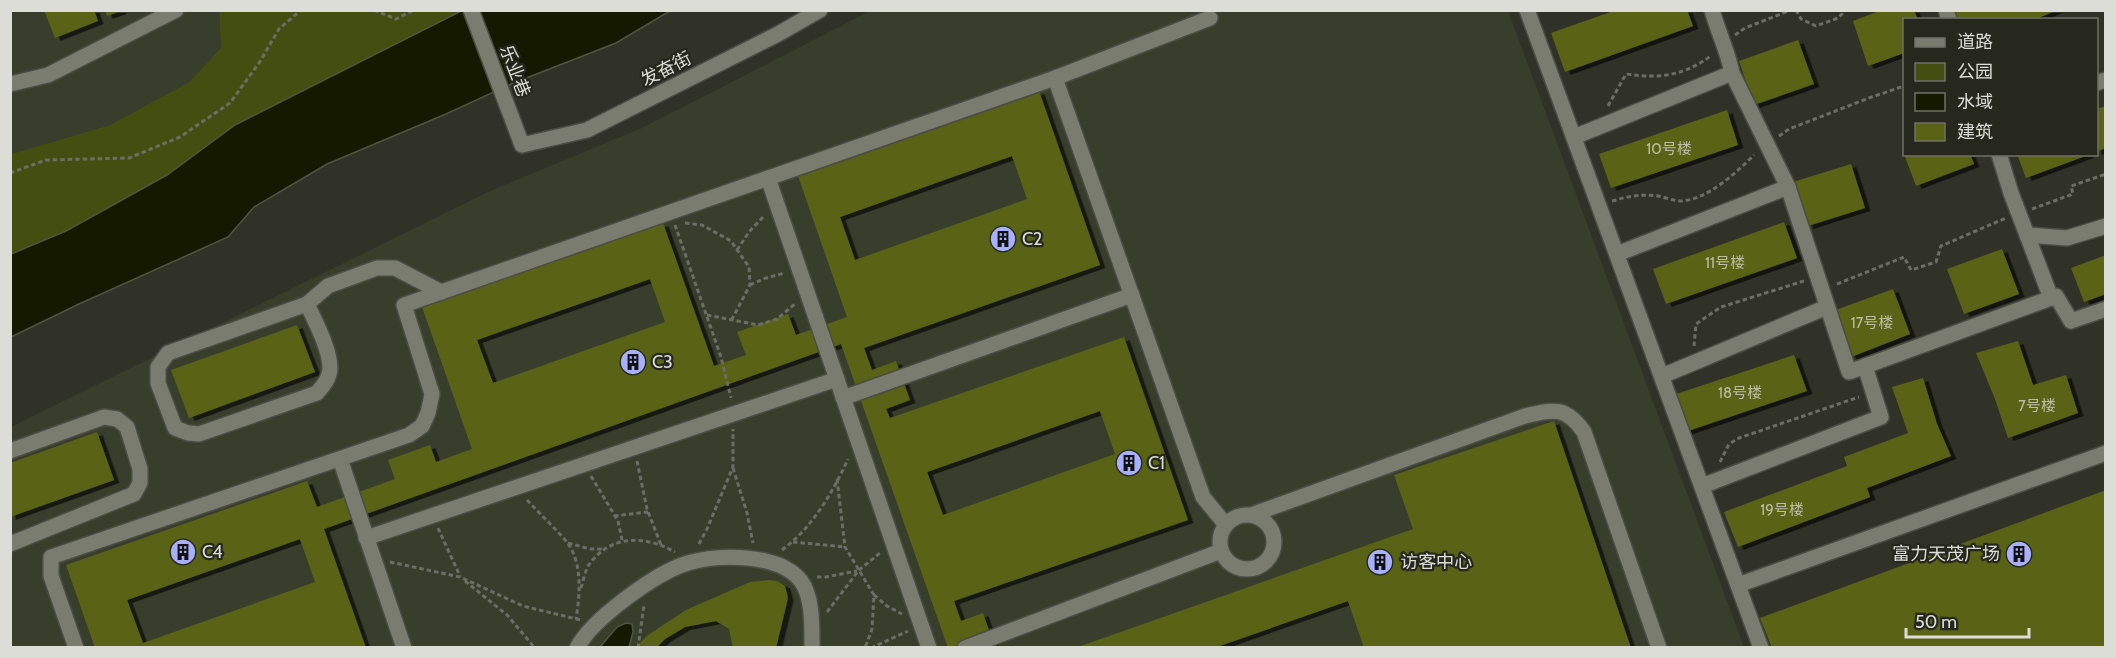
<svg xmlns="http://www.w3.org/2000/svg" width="2116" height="658" font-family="Cabin,'Noto Sans SC',sans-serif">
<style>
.built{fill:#393d2c}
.green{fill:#454e11}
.water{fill:#151900;stroke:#515440;stroke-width:1.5}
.building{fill:#596314;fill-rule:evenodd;filter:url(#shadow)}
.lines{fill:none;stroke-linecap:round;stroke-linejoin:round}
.minor-casing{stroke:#4b4d44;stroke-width:18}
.path{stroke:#6c6e65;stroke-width:3;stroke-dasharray:4.5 3;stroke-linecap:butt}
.minor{stroke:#797c6f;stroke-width:15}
.labels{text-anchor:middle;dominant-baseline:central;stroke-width:4.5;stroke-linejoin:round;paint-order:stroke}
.number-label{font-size:15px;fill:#bbbea6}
.street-label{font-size:18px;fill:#dcddd7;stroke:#26281e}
.poi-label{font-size:18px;fill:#dcddd7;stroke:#26281e;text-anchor:start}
</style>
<defs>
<filter id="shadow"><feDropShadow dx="5.5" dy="3" stdDeviation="0" flood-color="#0009"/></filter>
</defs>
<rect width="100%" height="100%" fill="#303228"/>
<g class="built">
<polygon points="872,10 1508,11 1744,647 11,648 11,427 490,191 642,128"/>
<polygon points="11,11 219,11 221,48 189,82 110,125 11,154"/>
</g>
<polygon class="green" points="219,11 463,11 235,125 167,175 66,231 11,254 11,154 110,125 189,82 221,48"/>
<g class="water">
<polygon points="463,10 670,11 616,43 511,84 446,114 327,164 254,207 228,237 79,304 11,337 11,254 66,231 167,175 235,125"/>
<polygon points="626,623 632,624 633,632 629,647 600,647 617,627"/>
</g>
<g class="building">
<polygon points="44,10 94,10 98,21 55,38"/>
<polygon points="105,10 121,10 121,11 107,16"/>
<polygon points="1616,10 1687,10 1693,26 1565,72 1551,33"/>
<polygon points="1882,10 1914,10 1918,20 1904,20 1904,53 1868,66 1853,21"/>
<polygon points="1949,10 2057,10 2034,20 1952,20"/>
<polygon points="1798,40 1814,84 1754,105 1739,61"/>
<path d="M1039 91 1100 265 864 348 872 370 896 361 910 400 886 409 890 418 1124 337 1188 520 954 601 961 621 983 613 995 648H948L841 344 324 529 366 648H95L66 565 307 481 317 507 395 479 388 460 430 445 436 462 472 449 422 307 663 223 714 366 746 355 737 332 788 314 796 335 847 317 798 176ZM1012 156 1027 199 855 260 840 217ZM650 279 665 322 493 383 477 340ZM1100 411 1115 454 943 515 927 472ZM300 539 315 582 143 643 127 600Z"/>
<polygon points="2106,106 2106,148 2096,152 2096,109"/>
<polygon points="1727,110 1738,145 1611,188 1599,154"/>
<polygon points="1904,154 1970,154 1974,164 1916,186"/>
<polygon points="2017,154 2088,154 2088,155 2026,178"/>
<polygon points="1851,164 1865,208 1808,226 1793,182"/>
<polygon points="1784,222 1797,258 1666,304 1653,269"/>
<polygon points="2002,249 2019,294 1964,314 1947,269"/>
<polygon points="2106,255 2106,294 2084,302 2071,268"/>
<polygon points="1893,289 1910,334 1851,357 1833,311"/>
<polygon points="297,325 315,372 189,418 171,370"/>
<polygon points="2018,341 2033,385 2066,375 2078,413 2008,438 1995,399 1976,353"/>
<polygon points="1794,355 1807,391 1685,432 1673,395"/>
<polygon points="1923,378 1937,424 1951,456 1867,488 1870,497 1738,547 1724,512 1847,466 1844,457 1908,433 1892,387"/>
<polygon points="1554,421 1631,648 1364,648 1348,601 1214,648 1075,648 1413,529 1394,475"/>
<polygon points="97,432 114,480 10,517 10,463"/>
<polygon points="2106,490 2106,647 1772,648 1760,618"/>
<polygon points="769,580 777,581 785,586 788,598 776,648 733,648 729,629 716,621 685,627 665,639 656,648 635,648 648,635 686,610 750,582"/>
</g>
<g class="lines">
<g class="minor-casing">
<g id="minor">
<polyline points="471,10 522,145 587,130 778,34 820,10"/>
<polyline points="1527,10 1761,648"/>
<path d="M1712 10C1718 32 1728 52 1732 73L1788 187 1849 372 2051 298 2011 193 1999 154"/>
<polyline points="1946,10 1949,20"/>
<polyline points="1055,78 1203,497 1226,525"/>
<polyline points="2096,83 2106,80"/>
<polyline points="10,84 48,75 176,10"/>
<polyline points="1574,137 1732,73"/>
<polyline points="768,178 929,648"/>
<polyline points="2027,235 2067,238 2106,226"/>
<polyline points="1617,254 1788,187"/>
<polyline points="2051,298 2056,296 2071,321 2106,309"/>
<path d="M307 304C315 321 330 349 330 368 330 378 323 386 317 393L199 434 188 433 175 428 158 383V367L168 353 307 304 328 286 377 268H395L441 292"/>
<polyline points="1662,376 1827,307"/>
<polyline points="843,398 1132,295"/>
<polyline points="10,451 104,417 117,419 127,427 140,469 140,483 134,494 10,544"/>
<polyline points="340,459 404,648"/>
<polyline points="1702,486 1881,417 1865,366"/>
<path d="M1251 515 1525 416C1554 409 1566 406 1584 432L1659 648"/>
<circle cx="1247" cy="542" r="27"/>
<polyline points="366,538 837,379"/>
<polyline points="1738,585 2106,453"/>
<polyline points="76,648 51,576 51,557 409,435 422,426 428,413 432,394 404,305 1055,78 1210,18"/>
<path d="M577 648C592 619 657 572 688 563 719 554 779 553 801 581 813 597 812 628 812 648"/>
<polyline points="965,648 1221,551"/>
</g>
</g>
<g class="path">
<polyline points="374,10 396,19 414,10"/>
<polyline points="1796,10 1801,19 1816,26 1838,18 1846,10"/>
<polyline points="1735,35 1745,28 1791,10"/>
<path d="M1608 106 1626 74C1659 79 1684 76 1712 55"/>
<polyline points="1779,136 1789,129 1869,98 1904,86"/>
<polyline points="10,173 46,160 129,158 180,137 230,103 259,63 279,29 301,10"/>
<path d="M1612 201C1628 196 1642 194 1658 196 1665 197 1673 201 1681 201 1707 200 1737 172 1754 155"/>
<polyline points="2032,209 2073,194 2071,186 2106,174"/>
<polyline points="685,223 702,225 731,241 749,267 750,285 731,321"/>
<polyline points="675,225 721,357 731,398"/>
<polyline points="737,250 749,232 764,216"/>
<polyline points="1837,284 1904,257 1911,270 1936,262 1941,246 2006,218"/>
<polyline points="750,285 766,278 785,273"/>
<polyline points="707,315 758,325 777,319 796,303"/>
<polyline points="1694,346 1696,324 1721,307 1804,281"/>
<polyline points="637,461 647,509 661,545"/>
<polyline points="1720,462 1729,444 1739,438 1859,397"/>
<polyline points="733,468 747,513 753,543"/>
<polyline points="591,476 618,521 622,540"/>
<polyline points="837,479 845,547 874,595 872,629 865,648"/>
<path d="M527 500C540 514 554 527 566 541 583 562 580 595 576 619"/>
<polyline points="614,516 648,512"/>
<polyline points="438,528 460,576"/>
<polyline points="793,542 845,547"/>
<polyline points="568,543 590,549 603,549"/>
<polyline points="699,544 707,529 733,467 733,429"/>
<path d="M782 550C812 528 833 492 848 459"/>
<polyline points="390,562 460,577 523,606 581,620"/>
<polyline points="817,577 826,577 857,571"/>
<polyline points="465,581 507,615 535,648"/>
<path d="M581 588C583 581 585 572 588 566 610 534 645 535 675 552"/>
<polyline points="874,595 887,606 902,614"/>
<polyline points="827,612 859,570 880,553"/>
<polyline points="638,648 644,605"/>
<polyline points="871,648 908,631"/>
</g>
<use href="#minor" class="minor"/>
</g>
<defs>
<g id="building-disc" transform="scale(1.35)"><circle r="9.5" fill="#a8b0fc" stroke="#26281e"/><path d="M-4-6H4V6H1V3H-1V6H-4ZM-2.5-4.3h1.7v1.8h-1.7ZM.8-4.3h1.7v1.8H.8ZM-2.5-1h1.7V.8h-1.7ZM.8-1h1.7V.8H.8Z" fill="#111"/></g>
</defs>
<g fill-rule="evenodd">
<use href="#building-disc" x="1003" y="239"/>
<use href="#building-disc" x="633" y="362"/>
<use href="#building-disc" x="1129" y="463"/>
<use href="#building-disc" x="183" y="552"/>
<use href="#building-disc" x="2019" y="554"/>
<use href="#building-disc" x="1380" y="562"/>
</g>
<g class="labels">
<g class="number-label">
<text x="1669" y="149">10号楼</text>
<text x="1725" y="263">11号楼</text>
<text x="1872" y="323">17号楼</text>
<text x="1740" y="393">18号楼</text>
<text x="2037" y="406">7号楼</text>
<text x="1782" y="510">19号楼</text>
</g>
<g class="street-label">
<text transform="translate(666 69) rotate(-27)">发奋街</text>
<text transform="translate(515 71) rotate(69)">乐业巷</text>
</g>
<g class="poi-label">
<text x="1022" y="239">C2</text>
<text x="652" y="362">C3</text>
<text x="1148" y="463">C1</text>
<text x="202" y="552">C4</text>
<text x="2000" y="554" text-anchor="end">富力天茂广场</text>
<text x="1400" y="562">访客中心</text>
</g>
</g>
<rect width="2116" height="658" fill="none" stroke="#dcddd7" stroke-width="24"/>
<rect x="1903" y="18" width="195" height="138" fill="#26281e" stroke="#6f7068" stroke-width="1.5"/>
<rect x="1915" y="38" width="30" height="9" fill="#797c6f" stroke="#6f7068" stroke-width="1.5"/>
<text x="1957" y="48" font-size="18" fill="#dcddd7">道路</text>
<rect x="1915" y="63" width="30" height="18" fill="#454e11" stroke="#6f7068" stroke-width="1.5"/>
<text x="1957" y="78" font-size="18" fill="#dcddd7">公园</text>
<rect x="1915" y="93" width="30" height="18" fill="#151900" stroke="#6f7068" stroke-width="1.5"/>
<text x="1957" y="108" font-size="18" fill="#dcddd7">水域</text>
<rect x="1915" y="123" width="30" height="18" fill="#596314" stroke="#6f7068" stroke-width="1.5"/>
<text x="1957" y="138" font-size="18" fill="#dcddd7">建筑</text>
<path d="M1906 628v9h123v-9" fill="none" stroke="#dcddd7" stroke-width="3"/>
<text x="1915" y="628" font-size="18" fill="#dcddd7" stroke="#26281e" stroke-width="4.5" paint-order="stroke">50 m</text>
</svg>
